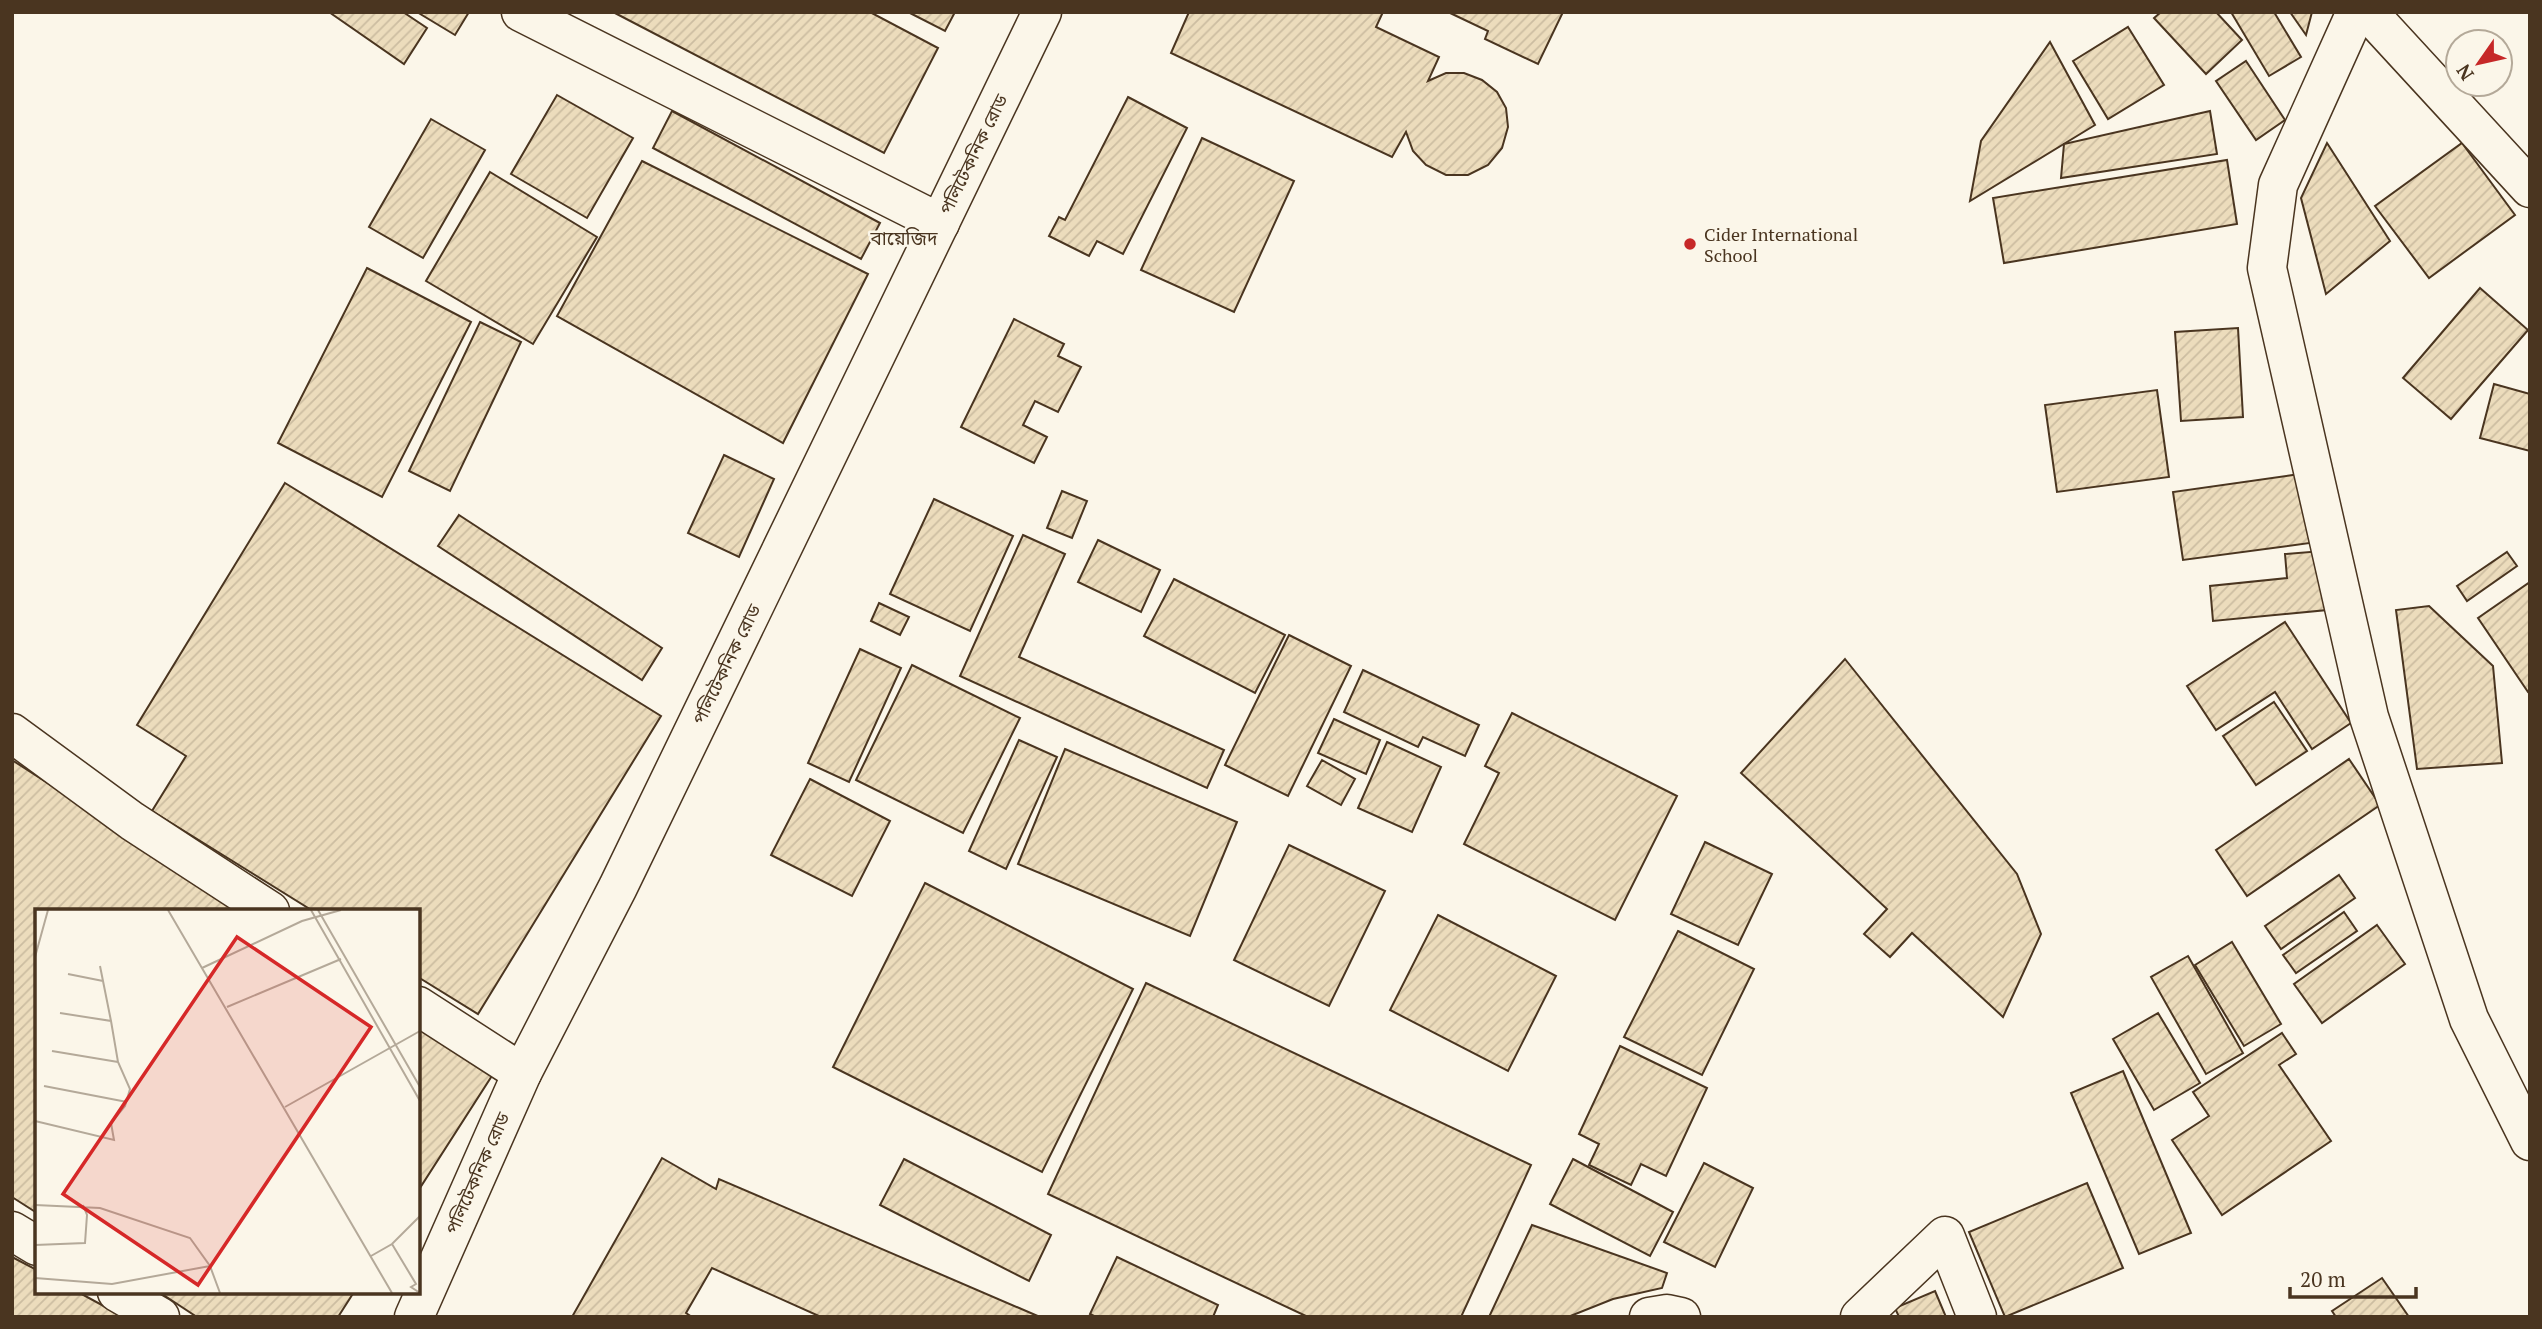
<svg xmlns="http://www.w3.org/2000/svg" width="2542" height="1329" font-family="'PT Serif','Noto Sans Bengali',serif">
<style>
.building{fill:url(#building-hatch);stroke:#4a3520;stroke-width:2}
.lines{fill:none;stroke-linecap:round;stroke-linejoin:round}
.minor-casing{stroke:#4a3520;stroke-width:41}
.secondary-casing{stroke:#4a3520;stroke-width:41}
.minor{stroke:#fbf6e9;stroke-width:38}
.secondary{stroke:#fbf6e9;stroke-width:38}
.poi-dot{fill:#c62828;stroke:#fbf6e9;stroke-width:2.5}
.labels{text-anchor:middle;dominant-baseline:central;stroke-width:5;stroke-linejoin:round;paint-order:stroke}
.street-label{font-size:18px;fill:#4a3520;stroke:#fbf6e9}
.poi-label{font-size:18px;fill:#4a3520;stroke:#fbf6e9;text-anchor:start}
.neighbourhood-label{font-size:19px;fill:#4a3520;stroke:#fbf6e9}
.inset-road{fill:none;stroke:#b4a999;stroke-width:2}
.view{fill:#d62828;fill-opacity:0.15;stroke:#d62828;stroke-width:3.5}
.inset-edge{fill:none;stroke:#4a3520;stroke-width:3.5}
</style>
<defs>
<pattern id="building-hatch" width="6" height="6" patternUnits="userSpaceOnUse" patternTransform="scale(1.75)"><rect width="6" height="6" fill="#ecdcbc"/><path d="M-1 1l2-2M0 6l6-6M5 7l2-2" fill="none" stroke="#ccbda1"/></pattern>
</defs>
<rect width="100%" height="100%" fill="#fbf6e9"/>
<g class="building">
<polygon points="329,12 403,12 427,28 404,64"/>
<polygon points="417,12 469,12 455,35"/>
<polygon points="613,12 870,12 938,48 884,153"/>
<polygon points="908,12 955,12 945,31"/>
<polygon points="1189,12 1383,12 1376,27 1439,57 1428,81 1446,73 1464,73 1482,80 1497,92 1506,108 1508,127 1502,148 1488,165 1468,175 1446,175 1426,165 1413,151 1406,132 1392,157 1171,53"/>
<polygon points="1448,12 1563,12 1538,64 1485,39 1488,31"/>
<polygon points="2161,12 2216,12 2242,40 2206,74 2154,18"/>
<polygon points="2231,12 2274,12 2301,57 2269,76"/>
<polygon points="2290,12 2312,12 2306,35"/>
<polygon points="2128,27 2164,85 2108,119 2073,61"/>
<polygon points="2050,42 2095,125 1970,201 1981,141"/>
<polygon points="2246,61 2285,120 2256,140 2216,81"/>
<polygon points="557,95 633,138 587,218 511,174"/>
<polygon points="1128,97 1187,128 1123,254 1097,241 1089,256 1049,236 1059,217 1065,220"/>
<polygon points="672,111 880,223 861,259 653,148"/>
<polygon points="2210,111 2217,154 2061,178 2064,144"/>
<polygon points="431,119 485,150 423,258 369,227"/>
<polygon points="1202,138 1294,181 1234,312 1141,270"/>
<polygon points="2327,143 2390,241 2326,294 2301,198"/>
<polygon points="2462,143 2515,215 2429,278 2375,206"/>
<polygon points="2227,160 2237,224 2004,263 1993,198"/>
<polygon points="642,161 868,274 783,443 557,316"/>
<polygon points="490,172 597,237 533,344 426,281"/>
<polygon points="367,268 471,322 382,497 278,443"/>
<polygon points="2480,288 2528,330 2451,419 2403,378"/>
<polygon points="1014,319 1064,344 1058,356 1081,367 1058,412 1035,401 1023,425 1047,437 1034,463 961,427"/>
<polygon points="480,322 521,342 450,491 409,471"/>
<polygon points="2238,328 2243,417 2181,421 2175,332"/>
<polygon points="2494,384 2530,394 2530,451 2480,438"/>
<polygon points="2157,390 2169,477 2057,492 2045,405"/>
<polygon points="724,455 774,479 739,557 688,533"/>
<polygon points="2300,474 2310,543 2183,560 2173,492"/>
<polygon points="285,483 661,716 478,1014 418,977 418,911 313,911 152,811 186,756 137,725"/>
<polygon points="1062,491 1087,501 1072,538 1047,528"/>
<polygon points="934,499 1013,536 970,631 890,594"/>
<polygon points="459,515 662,648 642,680 438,546"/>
<polygon points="1023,535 1065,554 1019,657 1224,750 1207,788 960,676"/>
<polygon points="1098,540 1160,570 1141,612 1078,582"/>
<polygon points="2322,551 2327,610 2213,621 2210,586 2287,578 2285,554"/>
<polygon points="2507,552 2517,566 2467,601 2457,586"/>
<polygon points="1174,579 1285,635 1255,693 1144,636"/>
<polygon points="2530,582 2530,691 2528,692 2478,618"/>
<polygon points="879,603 909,617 900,635 871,621"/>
<polygon points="2429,606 2493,666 2502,763 2417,769 2396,610"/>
<polygon points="2285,622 2351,723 2312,749 2275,692 2216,730 2187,686"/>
<polygon points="1289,635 1351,666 1288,796 1225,765"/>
<polygon points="860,649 901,668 849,782 808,763"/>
<polygon points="1845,659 2017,874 2041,934 2003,1017 1912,933 1890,957 1864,934 1887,909 1741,773"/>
<polygon points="912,665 1020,718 963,833 856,780"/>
<polygon points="1363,670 1479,725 1465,756 1423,737 1418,747 1344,712"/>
<polygon points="2274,702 2307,751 2256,785 2223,736"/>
<polygon points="1512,713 1677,796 1615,920 1464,844 1499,773 1485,766"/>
<polygon points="1334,719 1380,740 1366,774 1318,753"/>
<polygon points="1019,740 1057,757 1006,869 969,851"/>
<polygon points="1387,742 1441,767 1412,832 1358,808"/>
<polygon points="1065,749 1237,822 1190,936 1018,864"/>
<polygon points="2349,759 2380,805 2247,896 2216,850"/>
<polygon points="12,760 246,911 37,911 37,1213 12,1197"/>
<polygon points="1322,760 1355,779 1341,805 1307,786"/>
<polygon points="810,779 890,821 852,896 771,855"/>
<polygon points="1705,842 1772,874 1738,945 1671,914"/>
<polygon points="1289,845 1385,891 1329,1006 1234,960"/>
<polygon points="2339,875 2355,898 2281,949 2265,926"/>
<polygon points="925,883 1133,989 1042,1172 833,1067"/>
<polygon points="2344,912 2357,931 2296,973 2283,955"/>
<polygon points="1438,915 1556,976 1508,1071 1390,1010"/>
<polygon points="2377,925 2405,964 2322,1023 2294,984"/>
<polygon points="1678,931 1754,969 1702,1075 1624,1037"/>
<polygon points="2232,942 2281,1024 2244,1046 2195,965"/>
<polygon points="2188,956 2243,1053 2206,1074 2151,977"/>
<polygon points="1146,983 1531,1165 1461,1317 1308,1317 1048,1194"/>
<polygon points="2158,1013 2200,1083 2154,1110 2113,1039"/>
<polygon points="418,1022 495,1071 418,1191"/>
<polygon points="2282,1033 2296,1054 2279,1065 2331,1141 2222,1215 2172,1140 2209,1116 2193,1092"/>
<polygon points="1620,1046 1707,1088 1666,1176 1641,1164 1631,1185 1589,1165 1599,1144 1579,1134"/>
<polygon points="2123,1071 2191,1233 2139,1254 2071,1093"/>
<polygon points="662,1158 716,1189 719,1179 1040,1317 821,1317 712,1268 686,1313 692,1317 572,1317"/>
<polygon points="904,1159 1051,1235 1029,1281 880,1205"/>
<polygon points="1573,1159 1673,1212 1650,1256 1550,1204"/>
<polygon points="1704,1163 1753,1188 1715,1267 1664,1242"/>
<polygon points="2087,1183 2123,1268 2005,1317 1969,1232"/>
<polygon points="1532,1225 1667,1273 1662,1288 1613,1299 1568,1317 1489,1317"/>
<polygon points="12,1257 37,1270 37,1292 78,1292 124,1317 12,1317"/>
<polygon points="1117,1257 1218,1305 1213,1317 1096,1317 1090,1314"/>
<polygon points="2382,1278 2409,1317 2336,1317 2332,1311"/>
<polygon points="1935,1291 1946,1317 1899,1317 1895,1308"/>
<polygon points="159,1292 354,1292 338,1317 197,1317"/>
</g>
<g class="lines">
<g class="minor-casing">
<g id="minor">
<polyline points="521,12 940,223"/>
<polyline points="2356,12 2278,185 2267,268 2369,717 2469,1019 2530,1141"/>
<polyline points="2368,12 2530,188"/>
<polyline points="12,733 132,821 270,911"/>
<polyline points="418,1006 522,1073"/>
<polyline points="12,1231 37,1246"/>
<polyline points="117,1292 160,1317"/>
<polyline points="1649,1317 1667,1314 1681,1317"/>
<polyline points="1860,1317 1945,1236 1977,1317"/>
</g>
</g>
<g class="secondary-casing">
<polyline id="secondary" points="414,1317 522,1073 618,887 1042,12"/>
</g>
<use href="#minor" class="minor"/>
<use href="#secondary" class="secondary"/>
</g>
<circle class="poi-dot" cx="1690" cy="244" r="7"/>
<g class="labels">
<g class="street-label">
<text transform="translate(973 154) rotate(-64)">পলিটেকনিক রোড</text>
<text transform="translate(726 664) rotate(-64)">পলিটেকনিক রোড</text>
<text transform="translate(477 1173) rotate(-66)">পলিটেকনিক রোড</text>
</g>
<g class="poi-label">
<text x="1704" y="234">Cider International<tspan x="1704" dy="21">School</tspan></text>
</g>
<g class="neighbourhood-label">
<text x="904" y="237">বায়েজিদ</text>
</g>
</g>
<g transform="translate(35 909)">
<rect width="385" height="385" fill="#fbf6e9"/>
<path class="inset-road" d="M133 1 357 384M276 1 385 192M283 1 385 178M0 48 13 1M65 57 76 112M167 59 267 12 306 1M33 65 68 72M192 98 306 50M17 142 83 153M9 177 92 193M250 198 385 122M0 212 79 231 76 214 90 197 95 180 83 153 76 112 25 104M0 296 65 299 155 329 175 357 185 384M357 335 381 375 376 378 385 384M0 336 50 334 52 306 48 296M336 347 357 335 385 307M0 369 77 375 175 357"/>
<path class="view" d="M202 28 336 118 163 376 28 285Z"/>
<rect width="385" height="385" class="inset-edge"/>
</g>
<rect width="2542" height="1329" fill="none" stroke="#4a3520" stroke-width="28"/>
<g transform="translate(2479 63) rotate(236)"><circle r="33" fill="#fbf6e9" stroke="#b4a999" stroke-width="2"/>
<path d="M0-5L12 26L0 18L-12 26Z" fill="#c62828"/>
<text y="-10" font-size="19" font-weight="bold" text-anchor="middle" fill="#4a3520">N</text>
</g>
<path d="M2290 1287v10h126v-10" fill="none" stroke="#4a3520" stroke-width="3.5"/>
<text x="2300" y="1287" font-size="21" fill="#4a3520" stroke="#fbf6e9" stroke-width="5" paint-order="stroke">20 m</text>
</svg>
